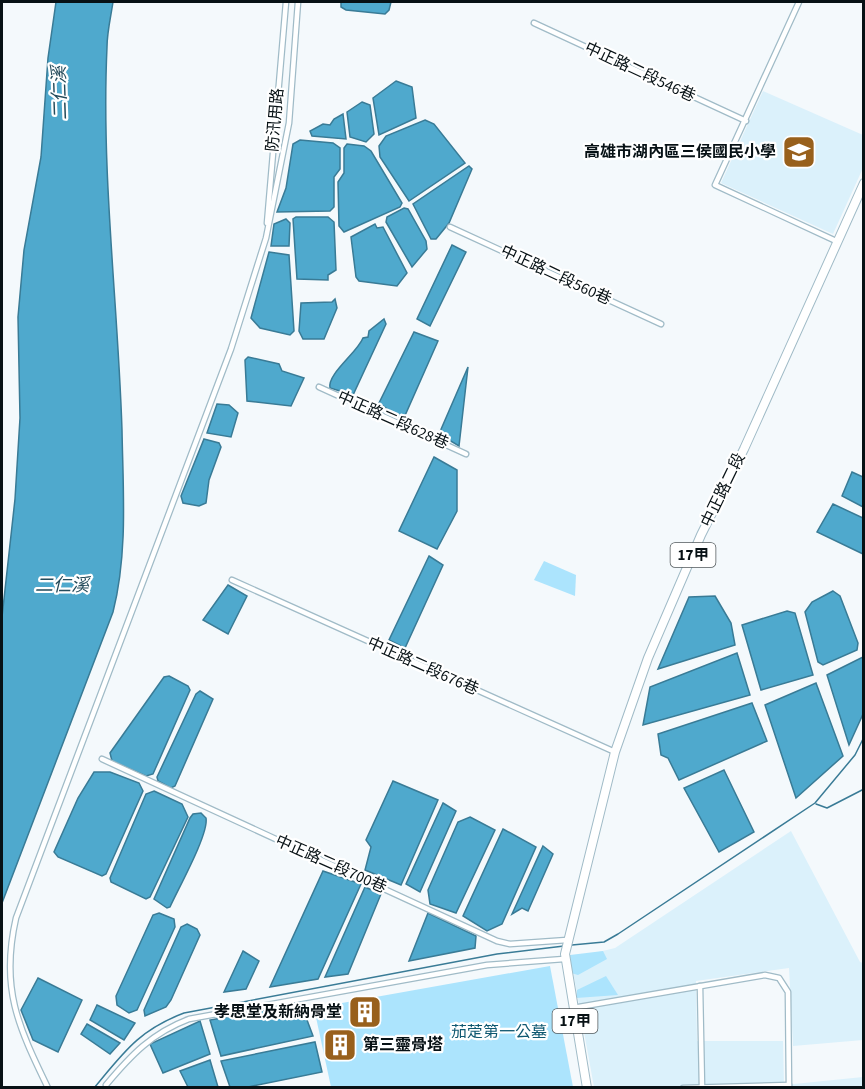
<svg xmlns="http://www.w3.org/2000/svg" width="865" height="1089" font-family="'Source Sans 3','Noto Sans TC',sans-serif">
<style>
.built{fill:#dbf1fb}
.green{fill:#ace4fd}
.water{fill:#4fa9cd;stroke:#397b96;stroke-width:1.5}
.lines{fill:none;stroke-linecap:round;stroke-linejoin:round}
.stream{stroke:#397b96;stroke-width:1.5}
.minor-casing{stroke:#a0bbc7;stroke-width:7}
.primary-casing{stroke:#a0bbc7;stroke-width:10}
.minor{stroke:#fff;stroke-width:4.5}
.primary{stroke:#fff;stroke-width:8}
.labels{text-anchor:middle;dominant-baseline:central;stroke-width:4.5;stroke-linejoin:round;paint-order:stroke}
.shield{fill:#fff;stroke:#51585b;stroke-width:1.5}
.shield-label{font-size:15px;font-weight:bold;fill:#071115}
.street-label{font-size:16px;fill:#071115;stroke:#fff}
.poi-label{font-size:16px;font-weight:bold;fill:#071115;stroke:#fff;text-anchor:end}
.park-label{font-size:16px;fill:#0f5871;stroke:#fff}
.water-label{font-size:18px;font-style:italic;fill:#244b5b;stroke:#fff}
</style>
<rect width="100%" height="100%" fill="#f4f9fc"/>
<g class="built">
<polygon points="763,91 863,135 863,168 833,234 721,183"/>
<polygon points="791,831 860,962 863,963 863,1040 793,1046 789,968 696,981 697,1041 783,1041 784,1085 863,1077 863,1087 594,1087 570,955 586,955 615,948"/>
</g>
<g class="green">
<polygon points="544,561 576,575 575,596 534,580"/>
<polygon points="603,951 607,959 578,975 571,973 570,955"/>
<polygon points="550,966 573,1087 331,1087 314,1008"/>
<polygon points="606,976 618,995 576,998 577,990"/>
</g>
<g class="water">
<path d="M56 2H113C111 16 107 32 107 47 101 174 118 303 122 430 123 490 128 553 113 612L2 903V617L15 499 20 418 18 317 24 250 41 157 48 58Z"/>
<polygon points="341,2 391,2 389,10 385,14 346,10 341,7"/>
<polygon points="396,81 412,87 416,118 379,135 373,98"/>
<polygon points="362,102 370,105 374,134 366,142 350,137 347,112"/>
<polygon points="343,114 346,139 312,136 310,131 323,124 330,125 334,119"/>
<polygon points="425,120 434,124 465,163 409,201 380,157 379,146 386,136"/>
<polygon points="300,140 333,143 340,148 340,169 334,177 334,207 330,211 277,212 286,188 293,144"/>
<polygon points="347,144 364,146 371,151 402,203 400,207 344,232 339,226 338,182 344,173 344,148"/>
<polygon points="469,166 472,169 449,223 436,239 431,239 413,204"/>
<polygon points="404,208 408,209 426,241 427,249 412,267 386,222 387,217"/>
<polygon points="296,217 328,217 334,222 336,270 328,275 328,280 297,279 293,219"/>
<polygon points="286,219 290,223 289,246 271,246 274,224"/>
<polygon points="375,224 377,228 383,227 407,273 397,286 359,281 356,277 351,237"/>
<polygon points="452,245 466,252 430,326 417,319"/>
<polygon points="269,252 289,255 294,331 290,335 260,328 251,318"/>
<polygon points="335,299 337,308 324,339 303,339 299,331 301,303 332,302"/>
<path d="M384 319 386 324 353 395 330 388C327 374 357 353 363 338L368 337 369 331Z"/>
<polygon points="414,332 438,341 403,420 379,403"/>
<polygon points="248,357 279,364 282,371 304,378 291,406 247,401 245,360"/>
<polygon points="468,367 459,446 439,434"/>
<polygon points="217,404 229,405 238,413 231,437 207,433"/>
<polygon points="204,439 219,443 221,447 209,480 206,503 199,506 183,503 181,496"/>
<polygon points="434,457 457,470 457,511 437,549 399,531"/>
<polygon points="852,472 863,477 863,507 842,496"/>
<polygon points="833,504 863,518 863,554 817,532"/>
<polygon points="429,556 443,565 405,648 389,640"/>
<polygon points="228,585 247,596 228,634 203,620"/>
<polygon points="833,591 840,596 858,643 857,650 823,665 818,662 805,612 812,602"/>
<polygon points="715,596 731,623 735,645 658,669 689,597"/>
<polygon points="787,611 795,613 813,675 761,690 742,625"/>
<polygon points="737,653 750,695 643,725 650,687"/>
<polygon points="863,657 863,714 849,745 827,675"/>
<polygon points="169,676 188,686 190,690 153,774 146,776 112,761 110,753 164,677"/>
<polygon points="816,683 843,756 796,798 765,705"/>
<polygon points="200,691 213,699 175,786 171,788 158,781 157,777 196,694"/>
<polygon points="752,703 767,741 679,780 668,758 661,755 658,734"/>
<polygon points="724,770 754,832 719,852 684,788"/>
<polygon points="94,772 110,772 139,783 143,791 106,874 102,876 58,857 54,852 78,798"/>
<polygon points="393,781 438,800 401,885 365,870 371,847 366,840"/>
<polygon points="154,791 182,804 188,817 150,897 146,899 111,882 110,878 146,794"/>
<polygon points="443,803 456,811 420,892 406,884"/>
<path d="M201 813 206 818C209 834 178 889 170 907L167 908 154 899 190 818 193 814Z"/>
<polygon points="470,817 495,830 456,913 430,904 428,890 458,822"/>
<polygon points="503,829 536,847 502,924 487,931 463,916"/>
<polygon points="543,846 553,854 528,911 522,908 512,914"/>
<polygon points="323,871 361,884 318,979 270,987"/>
<polygon points="365,887 381,894 348,974 325,977"/>
<polygon points="159,913 174,919 175,927 137,1010 129,1013 117,1005 116,996 153,915"/>
<polygon points="428,913 476,936 475,948 409,961"/>
<polygon points="187,924 197,929 200,935 171,1000 166,1007 145,1016 144,1010 181,927"/>
<polygon points="243,951 259,961 246,989 224,992"/>
<polygon points="38,978 82,1000 58,1052 33,1040 21,1010"/>
<polygon points="301,1004 313,1036 221,1056 210,1020"/>
<polygon points="97,1005 135,1023 124,1040 90,1020"/>
<polygon points="200,1021 210,1054 163,1073 150,1044"/>
<polygon points="87,1024 120,1043 110,1054 81,1034"/>
<polygon points="315,1042 322,1072 248,1087 230,1087 221,1061"/>
<polygon points="210,1060 218,1087 188,1087 180,1071"/>
</g>
<g class="lines">
<g class="stream">
<polyline points="816,804 827,808 864,789"/>
<polyline points="572,945 604,942 618,934 815,803 855,755 864,737"/>
<path d="M94 1088C124 1052 139 1030 184 1013L497 954 564 946"/>
</g>
<g class="minor-casing">
<g id="minor">
<polyline points="799,2 715,185 836,241"/>
<polyline points="534,23 746,121"/>
<polyline points="267,223 286,2"/>
<polyline points="450,227 661,324"/>
<polyline points="319,387 466,454"/>
<polyline points="232,580 615,752"/>
<polyline points="102,759 497,941 510,944 567,940"/>
<polyline points="700,986 702,1088"/>
<polyline points="573,1008 765,975 779,978 788,992 789,1088"/>
<path d="M106 1085C131 1055 152 1033 189 1019L487 965 564 959"/>
<path d="M48 1088C18 1026 0 988 16 918L231 349 266 238 289 123 298 2"/>
<polyline points="683,1088 789,1085"/>
</g>
</g>
<g class="primary-casing">
<polyline id="primary" points="587,1088 565,954 615,752 648,658 701,535 744,449 864,183"/>
</g>
<use href="#minor" class="minor"/>
<use href="#primary" class="primary"/>
</g>
<defs>
<g id="school-square" transform="scale(1.725)"><rect x="-9" y="-9" width="18" height="18" rx="4" fill="#98601c" stroke="#fff"/><path d="M0-5L7-2L0 1L-7-2ZM-4 1L0 2.5L4 1V4Q0 6-4 4Z" fill="#fff"/></g>
<g id="building-square" transform="scale(1.725)"><rect x="-9" y="-9" width="18" height="18" rx="4" fill="#98601c" stroke="#fff"/><path d="M-4-6H4V6H1V3H-1V6H-4ZM-2.5-4.3h1.7v1.8h-1.7ZM.8-4.3h1.7v1.8H.8ZM-2.5-1h1.7V.8h-1.7ZM.8-1h1.7V.8H.8Z" fill="#fff"/></g>
</defs>
<g fill-rule="evenodd">
<use href="#school-square" x="799" y="152"/>
<use href="#building-square" x="365" y="1012"/>
<use href="#building-square" x="340" y="1045"/>
</g>
<g class="labels">
<g class="shield">
<rect x="670.5" y="543" width="45" height="24" rx="4.5"/>
<rect x="552.5" y="1009" width="45" height="24" rx="4.5"/>
</g>
<g class="shield-label">
<text x="693" y="555">17甲</text>
<text x="575" y="1021">17甲</text>
</g>
<g class="street-label">
<text transform="translate(640 72) rotate(25)">中正路二段546巷</text>
<text transform="translate(275 120) rotate(-85)">防汛用路</text>
<text transform="translate(556 275) rotate(25)">中正路二段560巷</text>
<text transform="translate(393 420) rotate(24)">中正路二段628巷</text>
<text transform="translate(723 490) rotate(-64)">中正路二段</text>
<text transform="translate(423 666) rotate(24)">中正路二段676巷</text>
<text transform="translate(331 864) rotate(24)">中正路二段700巷</text>
</g>
<g class="poi-label">
<text x="776" y="152">高雄市湖內區三侯國民小學</text>
<text x="342" y="1012">孝思堂及新納骨堂</text>
<text x="363" y="1045" text-anchor="start">第三靈骨塔</text>
</g>
<g class="park-label">
<text x="499" y="1032">茄萣第一公墓</text>
</g>
<g class="water-label">
<text transform="translate(60 93) rotate(-92)">二仁溪</text>
<text x="62" y="585">二仁溪</text>
</g>
</g>
<rect width="865" height="1089" fill="none" stroke="#071115" stroke-width="6"/>
</svg>
